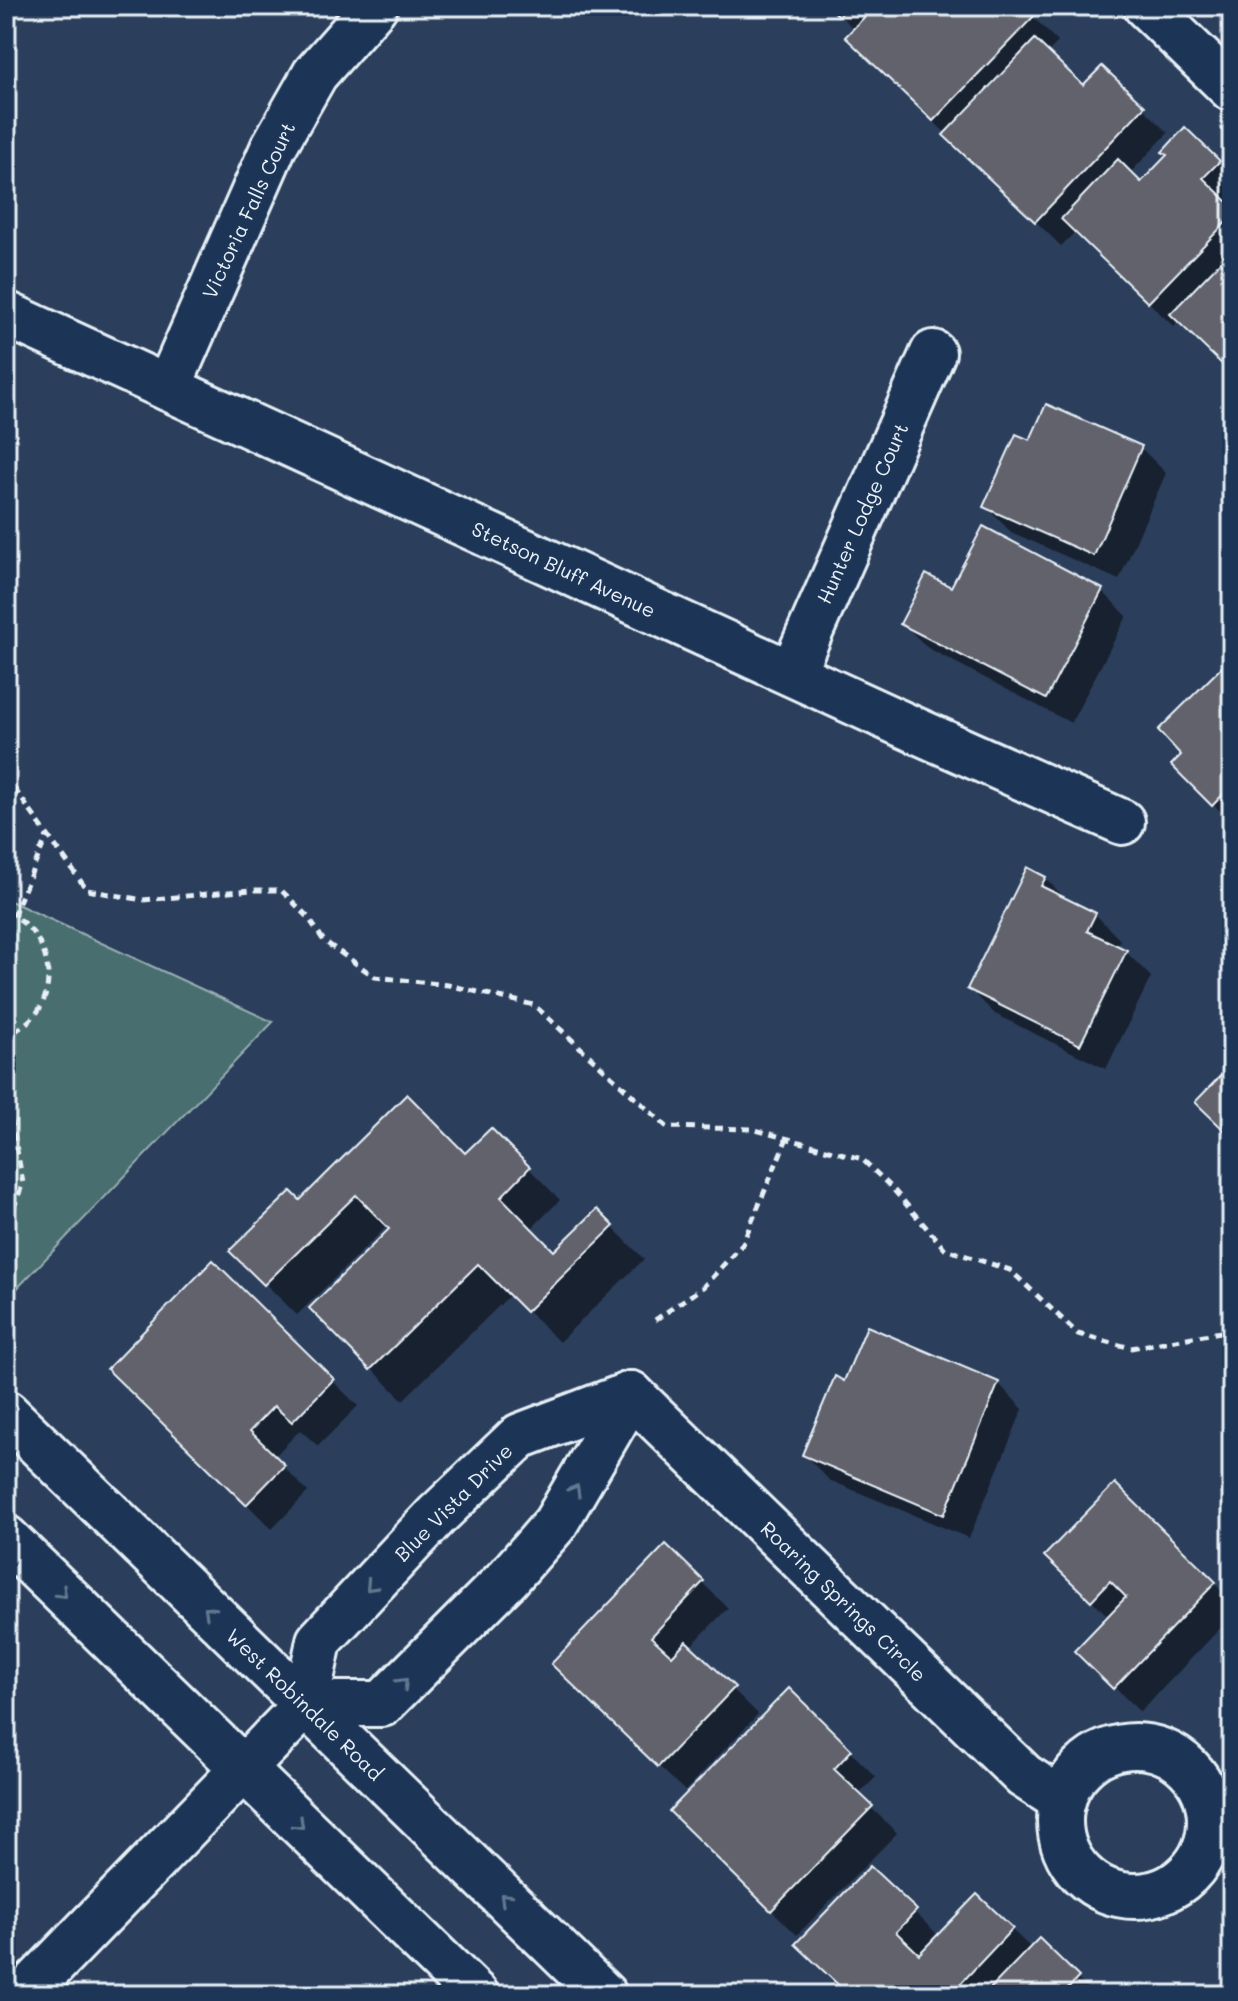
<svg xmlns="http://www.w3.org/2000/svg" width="1238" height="2001" font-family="Mali,sans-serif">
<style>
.green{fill:#4a6e70;stroke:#99b0b4;stroke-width:2}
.shadow{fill:#0007}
.building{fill:#62626c;stroke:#e8f1f8;stroke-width:2}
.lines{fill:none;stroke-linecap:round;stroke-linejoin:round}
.minor-casing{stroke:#e8f1f8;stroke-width:50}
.secondary-casing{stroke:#e8f1f8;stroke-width:50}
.path{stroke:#e8f1f8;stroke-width:5;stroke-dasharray:8 6;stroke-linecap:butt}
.minor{stroke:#1d3557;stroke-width:44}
.secondary{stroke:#1d3557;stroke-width:44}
.oneway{stroke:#64778f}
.labels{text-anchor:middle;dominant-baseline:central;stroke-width:7;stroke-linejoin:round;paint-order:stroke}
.street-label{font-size:20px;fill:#e8f1f8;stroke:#1d3557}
</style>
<rect width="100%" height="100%" fill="#2b3e5b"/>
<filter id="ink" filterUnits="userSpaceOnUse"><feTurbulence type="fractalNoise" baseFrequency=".0125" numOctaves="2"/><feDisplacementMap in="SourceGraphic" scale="16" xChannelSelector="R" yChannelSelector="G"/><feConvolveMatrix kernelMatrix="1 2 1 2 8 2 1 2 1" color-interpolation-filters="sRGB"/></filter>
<g filter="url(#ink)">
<polygon class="green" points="6,899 273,1022 6,1300"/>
<g class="shadow">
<polygon points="830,6 1022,6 1058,42 1047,53 1083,88 1143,108 1168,133 1129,174 1141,185 1169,156 1185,130 1232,176 1232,200 1228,204 1232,209 1232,372 1179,321 1174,327 1076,231 1061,246 873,62 855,30"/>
<polygon points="1031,443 1141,448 1166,473 1119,580 1011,532 985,506"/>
<polygon points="952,590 1102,591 1127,616 1071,723 928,648 902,623"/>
<polygon points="1232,660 1232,823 1174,765 1184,755"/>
<polygon points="1045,878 1069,902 1095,914 1120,940 1116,947 1126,952 1151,977 1106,1069 995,1014 970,989"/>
<polygon points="491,1130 560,1200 531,1229 555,1254 597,1212 644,1259 559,1342 511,1294 403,1400 312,1308 392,1229 388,1225 297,1315 232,1251 300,1203 465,1156"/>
<polygon points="213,1263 358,1406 318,1446 300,1430 274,1457 308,1492 272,1529 110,1369"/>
<polygon points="998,1383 1023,1409 969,1538 829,1480 804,1454 845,1384"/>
<polygon points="1115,1486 1232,1601 1232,1616 1140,1712 1077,1651 1109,1617 1047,1556"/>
<polygon points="666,1547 728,1608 690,1647 758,1714 685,1791 579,1690"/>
<polygon points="789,1691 876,1777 858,1795 897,1833 797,1935 671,1811"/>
<polygon points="870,1869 939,1936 977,1897 1032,1949 1039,1941 1094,1995 850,1995"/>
<polygon points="1127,1989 1133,1995 1121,1995"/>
</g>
<g class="building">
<polygon points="828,6 849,6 839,16"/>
<polygon points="875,6 1025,6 1035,15 933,121 845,37"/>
<polygon points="1035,39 1083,85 1102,66 1145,106 1035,222 943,135"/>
<polygon points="1185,127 1220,161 1203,178 1232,206 1232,216 1148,303 1061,219 1118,159 1141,182 1167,155 1162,152"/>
<polygon points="1232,250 1232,374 1170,314"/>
<polygon points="1046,404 1142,446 1094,556 983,507 1016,434 1030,440"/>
<polygon points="983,526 1103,589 1046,699 900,624 926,574 951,587"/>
<polygon points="1232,657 1232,785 1212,806 1171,765 1181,755 1158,730"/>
<polygon points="1027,867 1046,877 1041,886 1096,913 1087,931 1127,950 1080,1045 967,989"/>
<polygon points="1232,1064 1232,1138 1195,1102"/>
<polygon points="407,1094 465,1153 491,1128 530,1167 501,1197 554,1251 597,1209 614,1226 526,1312 478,1264 370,1370 309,1308 389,1229 356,1195 264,1285 229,1251 291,1191 300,1200"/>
<polygon points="213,1260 334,1379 292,1422 274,1406 250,1431 285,1465 246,1505 107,1369"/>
<polygon points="867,1326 999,1382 944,1515 802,1455 835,1376 844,1381"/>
<polygon points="1115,1483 1216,1582 1113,1689 1074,1651 1126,1597 1110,1581 1091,1601 1044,1556"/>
<polygon points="666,1544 704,1581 651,1637 672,1656 686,1641 735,1687 658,1767 551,1664"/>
<polygon points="789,1688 852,1750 834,1769 873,1806 771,1911 669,1811"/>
<polygon points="870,1866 917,1910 896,1932 919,1954 977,1894 1013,1928 950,1995 849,1995 795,1944"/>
<polygon points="1039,1938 1079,1977 1065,1992 1068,1995 984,1995"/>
</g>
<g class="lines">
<g class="minor-casing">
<g id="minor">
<polyline points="1146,6 1232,89"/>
<polyline points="6,314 895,721 1122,822"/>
<polyline points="168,388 274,146 315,74 375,6"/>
<polyline points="792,673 933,353"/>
<polyline points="631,1394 1024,1776 1063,1801"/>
<polyline points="306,1704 382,1704 507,1579 555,1524 631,1394"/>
<circle cx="1135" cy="1821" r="75"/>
<polyline points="24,1995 306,1704 319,1641 436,1516 520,1436 631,1394"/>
</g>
</g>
<g class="secondary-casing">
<g id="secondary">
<polyline points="6,1413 604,1995"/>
<polyline points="6,1538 476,1995"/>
</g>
</g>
<g class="path">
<polyline points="6,777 87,890 143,900 251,890 281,890 308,917 324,941 375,977 448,985 534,1005 667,1127 752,1129 862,1159 892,1188 945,1249 1010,1270 1078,1334 1131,1348 1232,1330"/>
<path d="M6 913C45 927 61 981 36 1014 27 1024 17 1030 6 1037"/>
<polyline points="13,916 47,836"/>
<polyline points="6,1106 12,1123 23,1183 6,1228"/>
<polyline points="655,1320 703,1287 742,1245 787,1138"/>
</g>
<use href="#minor" class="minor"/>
<use href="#secondary" class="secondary"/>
</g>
<defs><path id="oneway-chevron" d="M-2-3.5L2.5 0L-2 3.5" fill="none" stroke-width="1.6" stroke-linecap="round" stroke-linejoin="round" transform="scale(2)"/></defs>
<g class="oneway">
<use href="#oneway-chevron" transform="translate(575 1490) rotate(-60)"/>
<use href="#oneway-chevron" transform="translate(371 1586) rotate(133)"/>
<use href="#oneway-chevron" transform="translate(62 1593) rotate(44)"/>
<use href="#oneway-chevron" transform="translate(209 1611) rotate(-136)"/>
<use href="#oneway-chevron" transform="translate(403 1683) rotate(-45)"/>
<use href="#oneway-chevron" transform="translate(299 1824) rotate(44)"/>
<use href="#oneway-chevron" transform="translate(505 1898) rotate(-136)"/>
</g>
</g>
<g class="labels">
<g class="street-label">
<text transform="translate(248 210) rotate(-65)">Victoria Falls Court</text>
<text transform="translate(862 513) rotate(-66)">Hunter Lodge Court</text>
<text transform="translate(564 569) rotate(25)">Stetson Bluff Avenue</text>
<text transform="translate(453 1502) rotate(-45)">Blue Vista Drive</text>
<text transform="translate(844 1601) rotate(44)">Roaring Springs Circle</text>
<text transform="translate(305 1704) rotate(44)">West Robindale Road</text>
</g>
</g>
<rect width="1238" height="2001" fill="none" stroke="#1d3557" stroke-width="32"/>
<rect x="16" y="16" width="1206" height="1969" fill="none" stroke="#e8f1f8" stroke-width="3" filter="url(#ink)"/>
</svg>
